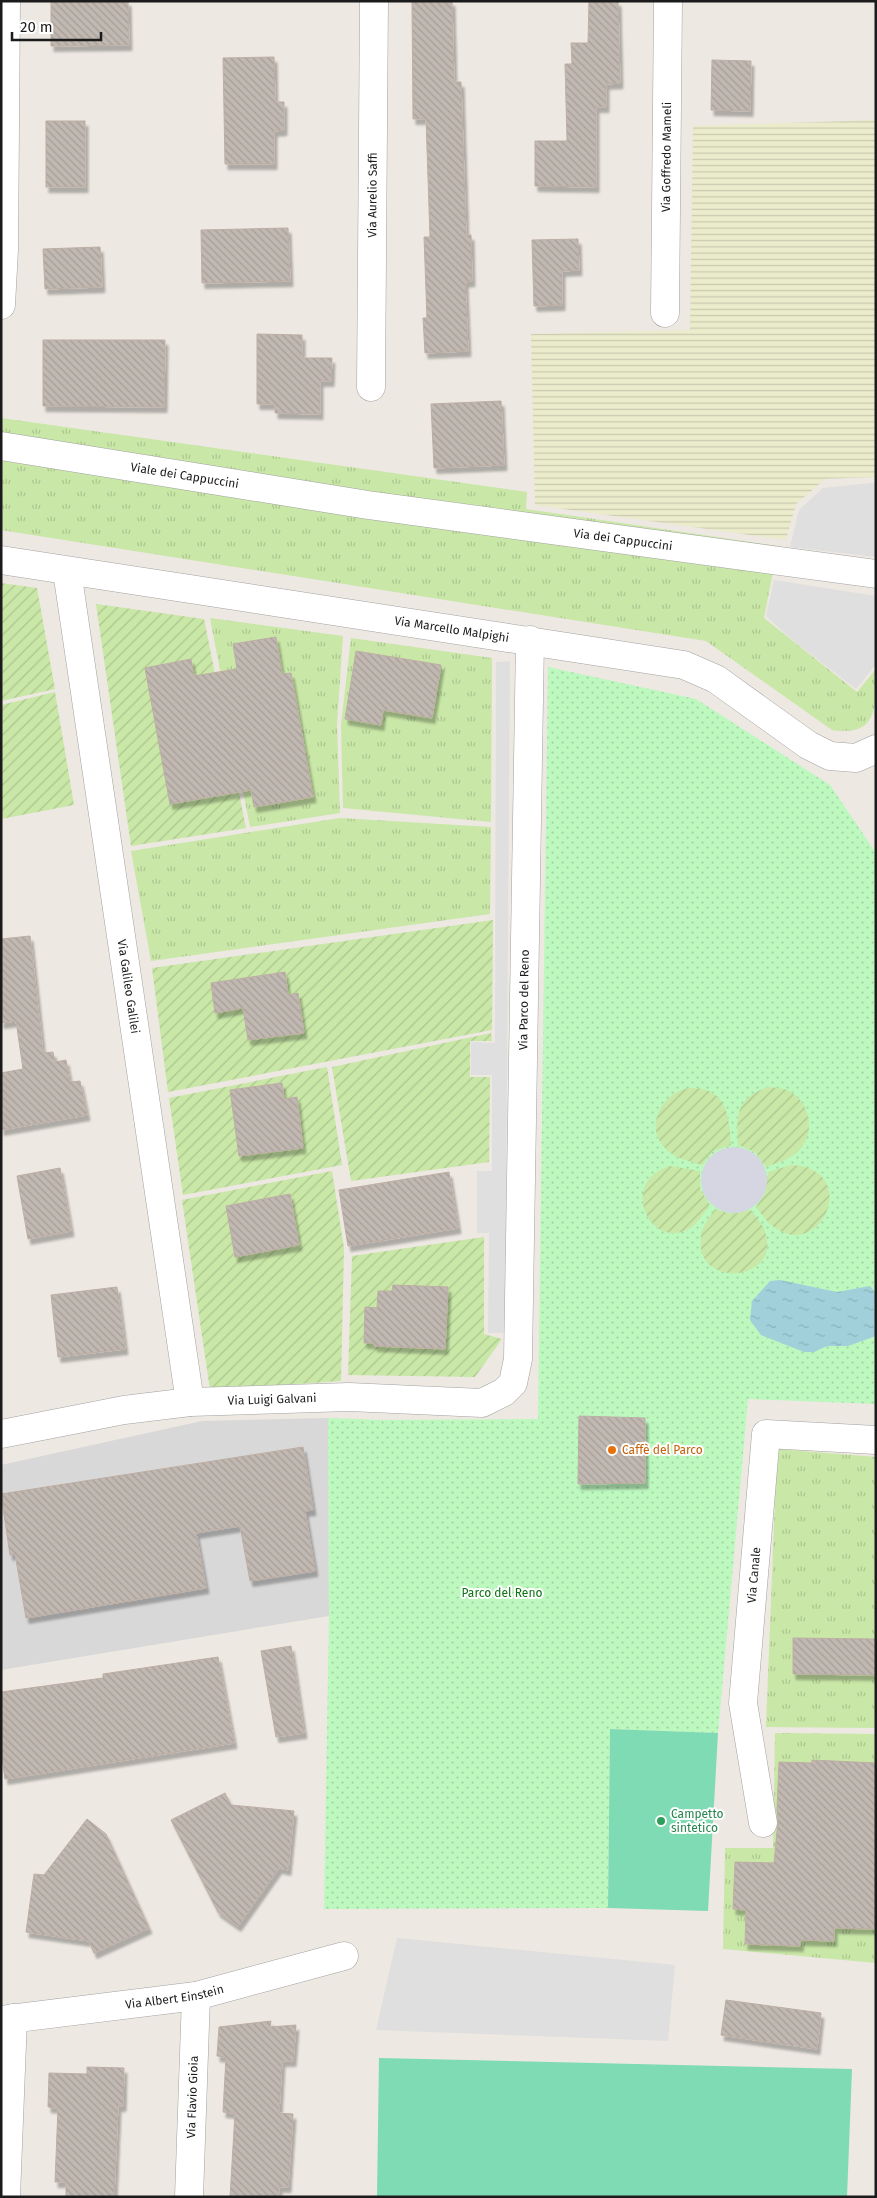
<svg xmlns="http://www.w3.org/2000/svg" width="877" height="2198" font-family="'Fira Sans',sans-serif">
<style>
.residential{fill:#d9d8d8}
.farmland{fill:url(#farmland-rules)}
.grass{fill:url(#grass-tufts)}
.park{fill:url(#park-dots)}
.garden{fill:url(#garden-furrows)}
.pitch{fill:#7fdbb4}
.parking{fill:#dfdfdf}
.plaza{fill:#d5d6e2}
.water{fill:url(#water-ripples)}
.building{fill:url(#building-back-hatch);stroke:#beaea4;filter:url(#shadow)}
.lines{fill:none;stroke-linecap:round;stroke-linejoin:round}
.street-casing{stroke:#a2a2a2;stroke-width:29}
.street{stroke:#fff;stroke-width:28}
.food-dot{fill:#e8710a;stroke:#fff;stroke-width:2}
.leisure-dot{fill:#2e9e5b;stroke:#fff;stroke-width:2}
.labels{text-anchor:middle;dominant-baseline:central;stroke-width:4;stroke-linejoin:round;paint-order:stroke}
.street-label{font-size:12px;fill:#1b1b1b;stroke:#fff}
.food-label{font-size:12px;fill:#c56008;stroke:#fff;text-anchor:start}
.park-label{font-size:12px;fill:#0d7512;stroke:#fff}
.leisure-label{font-size:12px;fill:#27864d;stroke:#fff;text-anchor:start}
</style>
<defs>
<pattern id="farmland-rules" width="6" height="5" patternUnits="userSpaceOnUse" patternTransform="scale(1.25)"><rect width="6" height="5" fill="#ebeccc"/><path d="M0 2.5h6" fill="none" stroke="#c9caaf"/></pattern>
<pattern id="grass-tufts" width="24" height="20" patternUnits="userSpaceOnUse" patternTransform="scale(1.25)"><rect width="24" height="20" fill="#c9e7a7"/><path d="M3 7l-1-3M5 7V3M7 7l1-3M15 17l-1-3M17 17v-4M19 17l1-3" fill="none" stroke="#acc68f"/></pattern>
<pattern id="park-dots" width="8" height="8" patternUnits="userSpaceOnUse" patternTransform="scale(1.25)"><rect width="8" height="8" fill="#bdf8bf"/><path d="M2 2h.1M6 6h.1" fill="none" stroke="#a2d4a4" stroke-width="1.8" stroke-linecap="round"/></pattern>
<pattern id="garden-furrows" width="10" height="10" patternUnits="userSpaceOnUse" patternTransform="scale(1.25)"><rect width="10" height="10" fill="#c9e7a7"/><path d="M-1 1l2-2M0 10L10 0M9 11l2-2" fill="none" stroke="#acc68f"/></pattern>
<pattern id="water-ripples" width="26" height="14" patternUnits="userSpaceOnUse" patternTransform="scale(1.25)"><rect width="26" height="14" fill="#a2d0da"/><path d="M2 4q2-2 4 0t4 0M15 11q2-2 4 0t4 0" fill="none" stroke="#8bb2ba"/></pattern>
<pattern id="building-back-hatch" width="6" height="6" patternUnits="userSpaceOnUse" patternTransform="scale(1.25)"><rect width="6" height="6" fill="#c1b8b1"/><path d="M-1 5l2 2M0 0l6 6M5-1l2 2" fill="none" stroke="#a59e98"/></pattern>
<filter id="shadow"><feDropShadow dx="3" dy="5.5" stdDeviation="1" flood-color="#0004"/></filter>
</defs>
<rect width="100%" height="100%" fill="#ede8e1"/>
<polygon class="residential" points="328,1418 329,1616 1,1670 1,1465 202,1421"/>
<polygon class="farmland" points="876,120 876,477 825,479 796,504 786,540 535,505 531,334 690,330 693,126"/>
<g class="grass">
<path d="M1 418 527 492 526 509 778 546 764 618 857 692 876 669C876 710 877 736 832 730L706 641 1 530Z"/>
<polygon points="210,618 343,636 337,724 340,813 250,827"/>
<polygon points="351,638 492,658 491,822 343,808 341,725"/>
<polygon points="340,818 491,827 490,914 151,961 131,851"/>
<polygon points="777,1449 876,1457 876,1728 766,1727"/>
<polygon points="775,1733 876,1734 876,1963 723,1949 725,1848 773,1848"/>
</g>
<polygon class="park" points="548,667 696,699 830,785 876,853 876,1404 748,1399 718,1733 610,1729 608,1908 324,1909 329,1616 328,1418 381,1420 538,1419"/>
<g class="garden">
<polygon points="1,583 37,588 55,689 1,701"/>
<polygon points="96,604 204,619 246,828 131,846"/>
<polygon points="55,692 74,805 1,819 1,705"/>
<polygon points="493,920 492,1030 168,1092 152,968"/>
<polygon points="491,1033 492,1041 470,1041 470,1077 490,1077 489,1162 351,1181 332,1067"/>
<polygon points="327,1067 342,1165 183,1195 169,1098"/>
<path d="M768 1087C774 1088 782 1088 787 1090 810 1101 816 1131 800 1149 792 1159 778 1162 766 1167L755 1152 738 1145C736 1115 736 1098 768 1087Z"/>
<path d="M688 1088C727 1086 729 1115 731 1145L713 1151 702 1165C689 1161 673 1158 664 1147 644 1125 663 1093 688 1088Z"/>
<path d="M791 1165C861 1168 823 1259 777 1229 768 1224 762 1215 756 1207L765 1193 768 1172Z"/>
<path d="M670 1166 700 1171V1189L710 1205C703 1214 697 1225 687 1230 648 1248 619 1181 670 1166Z"/>
<polygon points="332,1171 344,1248 341,1381 210,1390 182,1200"/>
<path d="M715 1209 731 1214 751 1210C755 1216 761 1222 764 1229 786 1282 693 1291 701 1236 702 1226 710 1217 715 1209Z"/>
<polygon points="484,1237 484,1334 502,1339 475,1377 348,1375 352,1256"/>
</g>
<g class="pitch">
<polygon points="610,1729 718,1733 708,1911 608,1908"/>
<polygon points="379,2058 852,2069 847,2197 377,2197"/>
</g>
<g class="parking">
<polygon points="872,483 876,484 876,557 790,547 799,510 823,488"/>
<polygon points="774,580 876,596 876,664 856,689 790,638 766,616"/>
<polygon points="510,661 505,1333 488,1333 489,1233 477,1233 477,1171 492,1171 492,1075 471,1075 471,1042 495,1043 496,662"/>
<polygon points="397,1938 675,1965 668,2041 376,2030"/>
</g>
<circle class="plaza" cx="734" cy="1180" r="33"/>
<polygon class="water" points="780,1280 837,1292 870,1286 876,1293 876,1336 848,1346 827,1346 814,1352 804,1352 761,1335 750,1320 752,1301 770,1281"/>
<g class="building">
<polygon points="51,1 128,1 129,45 51,46"/>
<polygon points="412,1 452,1 454,82 461,82 466,235 471,235 472,281 465,282 468,351 425,353 423,318 427,318 424,237 430,237 426,119 413,119"/>
<polygon points="589,1 618,1 620,83 606,84 606,107 596,107 596,187 535,186 535,141 567,141 565,64 572,64 571,43 588,43"/>
<polygon points="274,57 275,102 284,102 284,130 274,131 274,164 225,164 223,58"/>
<polygon points="712,60 751,61 750,111 711,110"/>
<rect x="46" y="121" width="39" height="66"/>
<polygon points="288,228 290,281 202,283 201,230"/>
<polygon points="578,239 579,270 562,271 562,305 534,306 532,240"/>
<polygon points="100,247 102,287 45,289 43,249"/>
<polygon points="257,334 302,335 302,358 332,358 331,381 320,381 320,414 275,413 275,404 257,404"/>
<polygon points="43,340 165,340 164,407 43,406"/>
<polygon points="501,401 504,465 434,468 431,404"/>
<polygon points="276,637 282,674 291,673 313,797 254,807 251,790 170,804 145,668 191,659 194,676 237,669 233,644"/>
<polygon points="356,651 441,665 432,718 383,710 381,725 345,719"/>
<polygon points="30,936 43,1053 53,1052 55,1062 66,1060 70,1082 80,1081 87,1115 1,1130 1,1073 23,1069 16,1021 1,1023 1,939"/>
<polygon points="285,972 288,995 298,993 304,1033 248,1040 243,1008 215,1013 211,983"/>
<polygon points="282,1083 284,1099 297,1097 303,1148 239,1156 230,1090"/>
<polygon points="60,1168 71,1231 28,1239 17,1176"/>
<polygon points="449,1172 458,1228 348,1246 339,1190"/>
<polygon points="290,1194 299,1245 235,1257 226,1206"/>
<polygon points="393,1285 448,1287 445,1349 374,1346 374,1343 364,1343 365,1307 377,1308 378,1291 392,1291"/>
<polygon points="117,1287 125,1349 58,1357 51,1295"/>
<polygon points="579,1416 645,1418 645,1483 578,1484"/>
<polygon points="303,1447 313,1510 305,1511 315,1571 250,1581 240,1526 196,1533 206,1588 26,1618 15,1554 10,1555 1,1494"/>
<polygon points="793,1638 876,1639 876,1675 793,1674"/>
<polygon points="291,1646 304,1733 276,1737 261,1651"/>
<polygon points="218,1657 234,1743 5,1779 1,1751 1,1692 103,1678 103,1674"/>
<polygon points="812,1760 876,1763 876,1929 834,1928 834,1941 801,1940 800,1946 745,1944 746,1910 733,1909 735,1862 774,1863 778,1821 777,1810 779,1762 812,1763"/>
<polygon points="225,1793 231,1805 294,1811 288,1870 279,1868 238,1926 218,1912 171,1820"/>
<polygon points="87,1819 106,1834 149,1928 94,1953 89,1941 26,1932 34,1874 44,1875"/>
<polygon points="726,2000 821,2013 817,2049 721,2035"/>
<polygon points="271,2021 270,2027 296,2025 293,2061 282,2061 279,2113 293,2114 288,2187 279,2187 279,2197 230,2197 235,2113 223,2112 226,2057 217,2056 219,2027"/>
<polygon points="87,2067 124,2068 123,2106 118,2106 114,2197 66,2197 66,2182 55,2182 58,2108 48,2107 49,2073 87,2074"/>
</g>
<g class="lines">
<g class="street-casing">
<g id="street">
<polyline points="1,305 4,250 6,1"/>
<path id="s1" d="M665 313 668 1"/>
<path id="s2" d="M371 387 374 1"/>
<path id="s3" d="M1 446 368 505 876 574"/>
<path id="s4" d="M1 560 684 665 716 679 808 745 830 756 856 758 876 749"/>
<path id="s5" d="M67 571 190 1402"/>
<path id="s6" d="M1 1434 124 1410 190 1402 349 1397 482 1403 504 1392 513 1383 518 1359 530 640"/>
<path id="s7" d="M763 1823 743 1703 766 1434 876 1440"/>
<path id="s8" d="M1 2020 196 1996 344 1956"/>
<polyline points="6,2197 13,2018"/>
<path id="s9" d="M189 2197 196 1996"/>
</g>
</g>
<use href="#street" class="street"/>
</g>
<circle class="food-dot" cx="612" cy="1450" r="5"/>
<circle class="leisure-dot" cx="661" cy="1821" r="5"/>
<g class="labels">
<g class="street-label">
<text stroke="none"><textPath href="#s1" startOffset="156">Via Goffredo Mameli</textPath></text>
<text stroke="none"><textPath href="#s2" startOffset="192">Via Aurelio Saffi</textPath></text>
<text stroke="none"><textPath href="#s3" startOffset="186">Viale dei Cappuccini</textPath></text>
<text stroke="none"><textPath href="#s3" startOffset="629">Via dei Cappuccini</textPath></text>
<text stroke="none"><textPath href="#s4" startOffset="456">Via Marcello Malpighi</textPath></text>
<text stroke="none"><textPath href="#s5" startOffset="420">Via Galileo Galilei</textPath></text>
<text stroke="none"><textPath href="#s6" startOffset="905">Via Parco del Reno</textPath></text>
<text stroke="none"><textPath href="#s6" startOffset="274">Via Luigi Galvani</textPath></text>
<text stroke="none"><textPath href="#s7" startOffset="250">Via Canale</textPath></text>
<text stroke="none"><textPath href="#s8" startOffset="175">Via Albert Einstein</textPath></text>
<text stroke="none"><textPath href="#s9" startOffset="100">Via Flavio Gioia</textPath></text>
</g>
<g class="food-label">
<text x="622" y="1450">Caffè del Parco</text>
</g>
<g class="park-label">
<text x="502" y="1593">Parco del Reno</text>
</g>
<g class="leisure-label">
<text x="671" y="1814">Campetto<tspan x="671" dy="14">sintetico</tspan></text>
</g>
</g>
<rect width="877" height="2198" fill="none" stroke="#1b1b1b" stroke-width="5"/>
<path d="M12 32v8h89v-8" fill="none" stroke="#1b1b1b" stroke-width="2.5"/>
<text x="20" y="32" font-size="15" fill="#1b1b1b" stroke="#ffffff" stroke-width="4" paint-order="stroke">20 m</text>
</svg>
